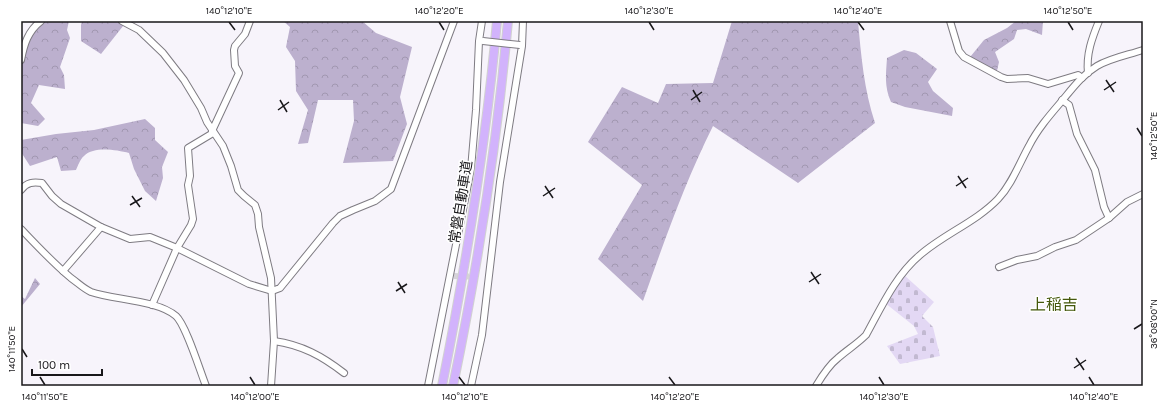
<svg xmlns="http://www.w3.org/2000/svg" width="1164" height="407" font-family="Karla,'Noto Sans JP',sans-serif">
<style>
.forest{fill:url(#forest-crowns)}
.cemetery{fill:url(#cemetery-stones)}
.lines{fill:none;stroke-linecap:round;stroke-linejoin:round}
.minor-tunnel{stroke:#d6d3d9;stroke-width:6;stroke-dasharray:6 3;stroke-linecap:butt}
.minor-casing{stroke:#7e7b82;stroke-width:8}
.highway-casing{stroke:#d1d1d1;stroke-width:10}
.minor{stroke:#fff;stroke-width:6}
.highway{stroke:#d2b3fc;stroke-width:8}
.minor-bridge-casing{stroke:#7e7b82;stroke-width:8;stroke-linecap:butt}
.minor-bridge{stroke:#fff;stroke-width:6}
.ticks{fill:none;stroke:#18171a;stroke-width:1.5}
.labels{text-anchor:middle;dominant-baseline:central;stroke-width:3;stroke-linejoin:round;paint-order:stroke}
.street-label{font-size:14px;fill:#18171a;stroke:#fff}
.quarter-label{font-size:16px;fill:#45590c;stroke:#fff}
.neatline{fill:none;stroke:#18171a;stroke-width:1.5}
.ticks-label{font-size:10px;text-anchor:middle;fill:#18171a}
</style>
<defs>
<pattern id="forest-crowns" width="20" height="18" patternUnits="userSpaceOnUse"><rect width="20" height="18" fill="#bcb0ce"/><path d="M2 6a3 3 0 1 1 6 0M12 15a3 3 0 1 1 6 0" fill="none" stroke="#a197b0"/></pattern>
<pattern id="cemetery-stones" width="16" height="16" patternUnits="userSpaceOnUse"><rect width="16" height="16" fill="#e3d8f4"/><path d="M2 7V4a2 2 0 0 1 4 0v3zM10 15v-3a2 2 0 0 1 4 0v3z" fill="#c2b9d1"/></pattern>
</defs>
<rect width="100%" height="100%" fill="#f7f4fb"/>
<g class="forest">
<polygon points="45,21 69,21 67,30 70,38 60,67 64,75 65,89 39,85 31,103 45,119 38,126 21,123 21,53 36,30"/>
<polygon points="82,21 127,21 101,54 81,41 81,25"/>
<polygon points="283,21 362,21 376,33 412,47 400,97 407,124 393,161 343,163 354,121 353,100 318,100 308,143 298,144 308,110 296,91 295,61 286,47 290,27"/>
<path d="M732 21H858C861 55 864 90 875 123L798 183 713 126C685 182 664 242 643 301L598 259 642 185 588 142 622 87 658 103 666 84 713 83Z"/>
<polygon points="1016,21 1043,21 1042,35 1026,29 1017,30 1014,39 995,52 999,62 996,75 966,62 984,40 1007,28"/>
<path d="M904 50 916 53 937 69 928 82 933 91 953 108 952 116 905 107 891 102C884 86 886 74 887 58Z"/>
<path d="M145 119 155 128V140L168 152 162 167 163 178 156 201 145 191 134 169 129 153C116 150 94 146 84 156 80 159 78 166 76 170L61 171 57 157 30 166 21 152V140L56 134 94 130Z"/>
<polygon points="35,278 40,284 21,307 21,296 25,299"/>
</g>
<polygon class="cemetery" points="904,275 934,302 922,316 933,327 940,356 900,364 887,346 918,334 914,326 885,303"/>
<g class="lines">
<polyline class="minor-tunnel" points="454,276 481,277"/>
<g class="minor-casing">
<g id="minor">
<polyline points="122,21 139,30 163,53 184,80 201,108 207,122 223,146 231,166 238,190 244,196 255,205 258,214 259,227 271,278 274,341 271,386"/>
<polyline points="950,21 959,51 964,57 1001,77 1007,79 1028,78 1048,84 1078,75 1082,78"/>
<path d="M21 60C24 44 28 31 41 21"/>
<path d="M1088 73C1086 54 1092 38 1099 21"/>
<polyline points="1062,100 1069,105 1077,134 1095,170 1104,207 1109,218"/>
<polyline points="212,131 239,73 235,66 234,50 235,46 245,34 250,21"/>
<path d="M21 190C27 182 33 182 42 183L52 196 61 204 101 227"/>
<path d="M21 229C37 246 53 263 71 278 78 283 84 289 91 292 115 300 157 300 176 316 186 325 200 371 206 386"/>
<polyline points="999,267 1017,260 1037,256 1055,247 1076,240 1109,218 1127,202 1143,194"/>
<polyline points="63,271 101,227 130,239 150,237 177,248 249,284 272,291 280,288 333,223 340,216 353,210 375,201 391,189 454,21"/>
<polyline points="152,305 177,248 191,225 193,219 188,185 190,176 188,148 213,133"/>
<path d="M274 341C302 345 322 356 344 373"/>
<polyline points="428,386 471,169 476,110 479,41 482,21"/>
<polyline points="471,386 474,372 482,335 500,182 522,46 523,21"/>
<path d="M816 386C822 376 829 365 838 358 847 350 857 344 866 335 881 308 895 276 920 255 944 234 976 222 998 199 1012 184 1019 164 1029 146 1037 130 1049 116 1061 102 1072 89 1082 75 1097 66 1111 58 1128 55 1143 50"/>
</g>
</g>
<g class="highway-casing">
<g id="highway">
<path d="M442 386C466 265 486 144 497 21"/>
<path d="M453 386C478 265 497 144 508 21"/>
</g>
</g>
<use href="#minor" class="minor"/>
<use href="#highway" class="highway"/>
<g class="minor-bridge-casing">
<polyline id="minor-bridge" points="483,41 520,45"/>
</g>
<use href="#minor-bridge" class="minor-bridge"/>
</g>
<path class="ticks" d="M229 22 235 30M439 22 444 30M649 22 654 30M858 22 864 30M1068 22 1073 30M1106 80 1114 92M693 90 700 102M1104 90 1116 82M280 100 287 112M691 100 702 92M278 110 289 102M1137 128 1142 136M958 176 966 188M545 186 553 198M956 186 968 178M132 196 140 207M543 196 555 188M130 205 142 198M811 272 819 284M398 282 405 293M809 282 821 274M396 291 407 284M1134 329 1142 324M22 349 27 357M1076 358 1084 370M1074 368 1086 360M40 377 45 385M250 377 255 385M459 377 465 385M669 377 675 385M879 377 884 385M1089 377 1094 385"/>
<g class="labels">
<g class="street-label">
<text transform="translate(461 202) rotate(-81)">常磐自動車道</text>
</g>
<g class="quarter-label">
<text x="1054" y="304">上稲吉</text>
</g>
</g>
<rect width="1164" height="407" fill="none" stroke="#ffffff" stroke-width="44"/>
<path d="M32 369v6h70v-6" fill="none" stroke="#18171a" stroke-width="2"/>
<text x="38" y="369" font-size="12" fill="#18171a" stroke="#ffffff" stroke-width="3" paint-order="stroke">100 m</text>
<rect x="22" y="22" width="1120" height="363" class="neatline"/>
<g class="ticks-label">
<text x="229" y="14">140°12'10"E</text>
<text x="439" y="14">140°12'20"E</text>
<text x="649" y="14">140°12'30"E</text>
<text x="858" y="14">140°12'40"E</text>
<text x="1068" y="14">140°12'50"E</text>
<text transform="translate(1153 136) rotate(-90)" y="4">140°12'50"E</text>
<text transform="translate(1153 324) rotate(-90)" y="4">36°08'00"N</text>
<text transform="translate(11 349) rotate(-90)" y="4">140°11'50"E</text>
<text x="45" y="400">140°11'50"E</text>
<text x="255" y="400">140°12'00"E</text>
<text x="465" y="400">140°12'10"E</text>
<text x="675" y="400">140°12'20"E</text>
<text x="884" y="400">140°12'30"E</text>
<text x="1094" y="400">140°12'40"E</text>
</g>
</svg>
